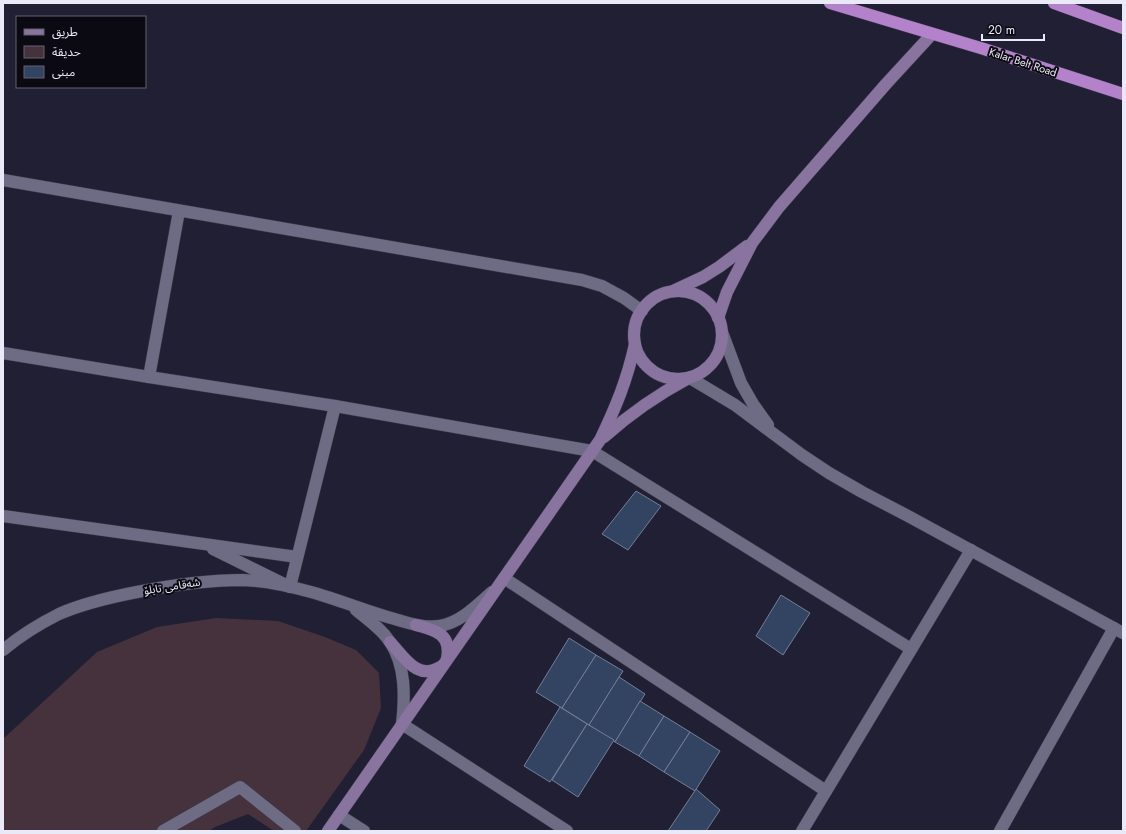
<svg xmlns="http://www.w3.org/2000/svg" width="1126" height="834" font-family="Jost,'Noto Sans Arabic',sans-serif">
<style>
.green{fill:#46323d}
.building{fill:#324461;stroke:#727f96}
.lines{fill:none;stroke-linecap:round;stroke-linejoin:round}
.minor-casing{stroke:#3c3a4b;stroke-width:13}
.tertiary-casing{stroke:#3c3a4b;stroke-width:13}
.secondary-casing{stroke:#3c3a4b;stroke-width:13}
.trunk-casing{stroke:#3c3a4b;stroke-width:13}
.minor{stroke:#6e6c84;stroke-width:12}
.tertiary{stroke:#6e6c84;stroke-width:12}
.secondary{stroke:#88749f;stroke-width:12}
.trunk{stroke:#b481cb;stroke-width:12}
.labels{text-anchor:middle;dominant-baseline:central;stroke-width:4;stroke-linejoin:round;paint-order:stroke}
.street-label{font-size:11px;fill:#eae9f7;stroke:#0b0a13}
</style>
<rect width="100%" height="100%" fill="#211f33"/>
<polygon class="green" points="216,618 278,621 325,637 356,650 379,673 381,708 364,750 306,831 274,831 248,814 215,827 209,831 3,831 3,739 97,652 157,627"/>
<g class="building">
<polygon points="636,491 661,506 628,550 602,534"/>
<polygon points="781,595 810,613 783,655 756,636"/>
<polygon points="569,638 596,655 562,708 536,692"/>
<polygon points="596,655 623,671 589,725 562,708"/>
<polygon points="619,677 645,694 615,742 589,725"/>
<polygon points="640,701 664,716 639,756 615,742"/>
<polygon points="560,707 587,724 550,782 524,766"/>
<polygon points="664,716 690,732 664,772 639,756"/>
<polygon points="587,724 614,740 578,797 552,780"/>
<polygon points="690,732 720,751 695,791 664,772"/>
<polygon points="696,789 720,810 706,831 668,831"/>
</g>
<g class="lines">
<g class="minor-casing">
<g id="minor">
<polyline points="3,180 582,280 602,286 624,298 642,311"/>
<polyline points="3,353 149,377 335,406 592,451 911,649"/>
<polyline points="149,377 179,211"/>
<polyline points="3,516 297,557"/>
<polyline points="213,549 290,587 335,406"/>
<polyline points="504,578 826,791"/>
<polyline points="402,724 567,831"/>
<polyline points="339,815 364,831"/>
<polyline points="163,831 240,787 295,831"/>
<polyline points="802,831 971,550"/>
<polyline points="1000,831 1114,628"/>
</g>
</g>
<g class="tertiary-casing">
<g id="tertiary">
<polyline points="722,332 741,383 753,404 768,425"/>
<polyline points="690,378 735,405 802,455 829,473 862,492 908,516 1123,633"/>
<path d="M356 610C368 620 382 629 390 642 406 666 405 697 402 724"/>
<path d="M3 650C20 636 39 624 59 614 84 603 111 597 137 592 172 585 207 580 243 580 265 581 289 586 311 592 340 600 368 612 398 620 411 624 425 628 439 626 460 623 476 606 492 592"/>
</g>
</g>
<g class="secondary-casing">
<g id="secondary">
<polyline points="673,291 703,277 719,267 747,246"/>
<circle cx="678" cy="335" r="44"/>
<polyline points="718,318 727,292 752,243 779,207 886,84 932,34"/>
<path d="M604 437C631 413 655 396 687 379"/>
<path d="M416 625C435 630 452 634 447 659"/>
<path d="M390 642C405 658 418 682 442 666"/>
<path d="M328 831 600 440C616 407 627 380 635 344"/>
</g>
</g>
<g class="trunk-casing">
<g id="trunk">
<polyline points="830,3 984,49 1123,94"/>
<polyline points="1054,3 1123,28"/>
</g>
</g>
<use href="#minor" class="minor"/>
<use href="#tertiary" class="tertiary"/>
<use href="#secondary" class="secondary"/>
<use href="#trunk" class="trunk"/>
</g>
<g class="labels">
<g class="street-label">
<text transform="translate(1023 62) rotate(18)">Kalar Belt Road</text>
<text transform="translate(172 586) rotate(-9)">شەقامی تابلۆ</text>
</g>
</g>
<rect width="1126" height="834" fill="none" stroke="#eae9f7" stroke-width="8"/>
<rect x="16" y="16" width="130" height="72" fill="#0b0a13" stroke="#64636e"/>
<rect x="24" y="29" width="20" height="6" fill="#88749f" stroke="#64636e"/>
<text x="52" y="36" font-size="12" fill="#eae9f7">طريق</text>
<rect x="24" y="46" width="20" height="12" fill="#46323d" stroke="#64636e"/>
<text x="52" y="56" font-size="12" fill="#eae9f7">حديقة</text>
<rect x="24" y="66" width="20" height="12" fill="#324461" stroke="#64636e"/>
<text x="52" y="76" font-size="12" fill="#eae9f7">مبنى</text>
<path d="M982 34v6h62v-6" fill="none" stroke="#eae9f7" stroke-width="2"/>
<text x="988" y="34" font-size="12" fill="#eae9f7" stroke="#0b0a13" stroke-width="3" paint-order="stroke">20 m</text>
</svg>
